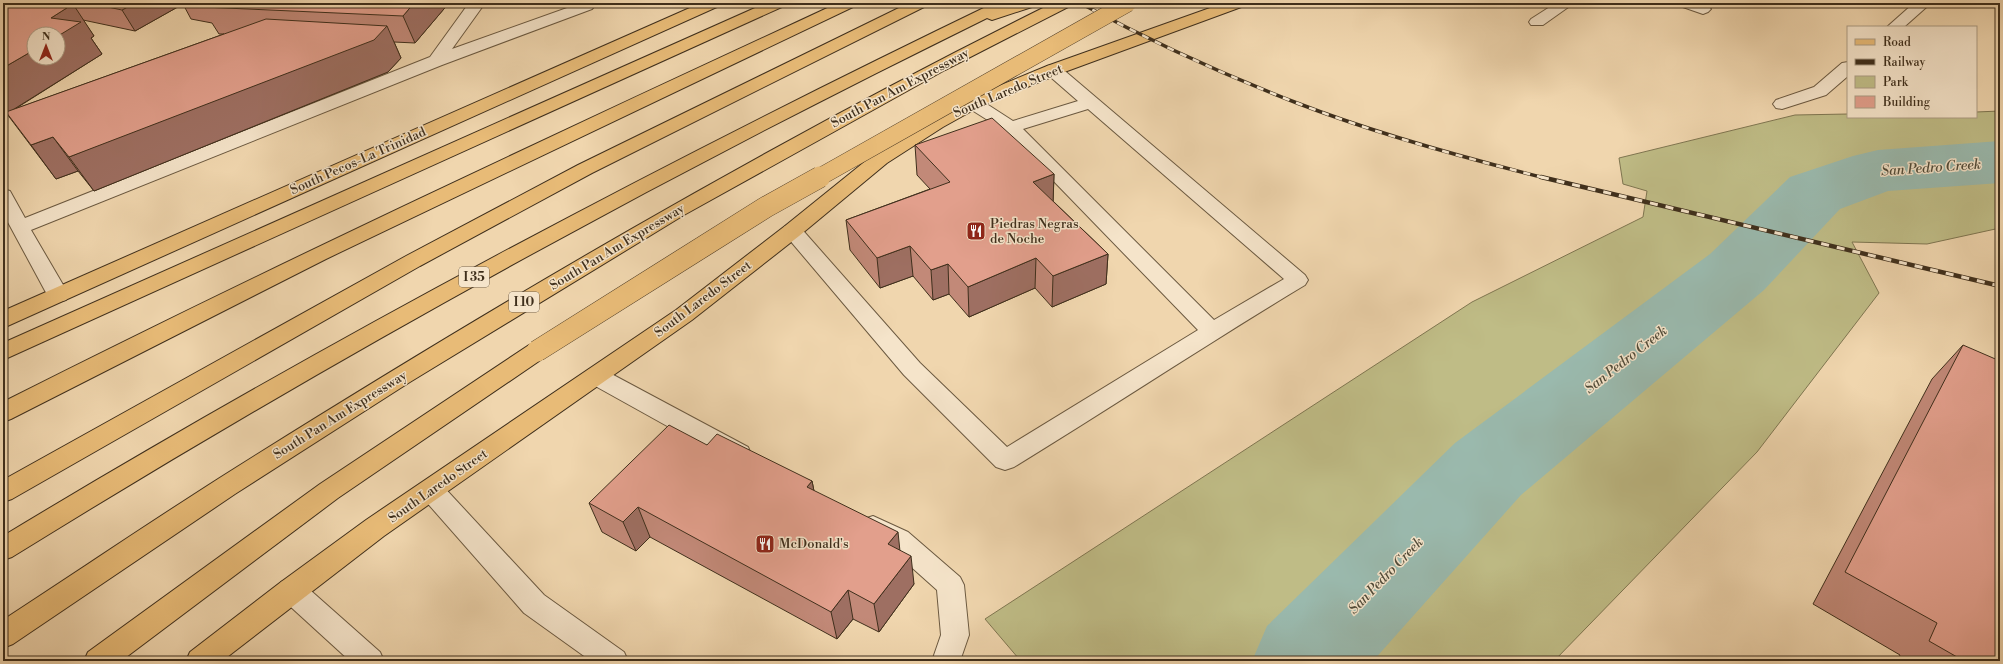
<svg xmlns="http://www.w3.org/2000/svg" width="2003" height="664" font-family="'Libre Bodoni',serif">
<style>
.green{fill:#bfbc86;stroke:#7f7651}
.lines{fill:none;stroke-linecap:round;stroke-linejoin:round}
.river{fill:#9ab9ad;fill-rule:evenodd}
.minor-casing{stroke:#6b5940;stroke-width:2}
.major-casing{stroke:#3f2f1c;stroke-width:2}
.highway-casing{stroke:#3f2f1c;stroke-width:2}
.minor{fill:#f5e4ca;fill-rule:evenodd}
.major{fill:#e8bb77;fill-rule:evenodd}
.highway{fill:#e8bb77;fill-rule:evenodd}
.rail-far1-casing{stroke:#3f2f1c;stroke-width:3.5}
.rail-casing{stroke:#3f2f1c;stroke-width:4.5}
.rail-far1{stroke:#f5e4ca;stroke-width:2.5;stroke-dasharray:7;stroke-linecap:butt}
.rail{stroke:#f5e4ca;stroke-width:3;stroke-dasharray:8;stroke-linecap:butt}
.highway-bridge-far1-casing{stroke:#3f2f1c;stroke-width:18;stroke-linecap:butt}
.highway-bridge-casing{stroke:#3f2f1c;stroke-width:22;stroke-linecap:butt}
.highway-bridge-far1{stroke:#e8bb77;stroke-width:17}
.highway-bridge{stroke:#e8bb77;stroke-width:21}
.wall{fill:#c28978;stroke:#3f2f1c;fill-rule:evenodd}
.shaded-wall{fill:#9e6f62;stroke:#3f2f1c}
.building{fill:#e29f8c;stroke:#3f2f1c}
.labels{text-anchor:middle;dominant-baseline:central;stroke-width:3;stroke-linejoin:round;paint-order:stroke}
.shield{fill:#f5e4ca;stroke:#766550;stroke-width:1}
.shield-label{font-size:12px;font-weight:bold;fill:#3f2f1c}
.street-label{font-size:13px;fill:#3f2f1c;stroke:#f5e4ca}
.poi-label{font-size:13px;fill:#3f2f1c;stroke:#f5e4ca;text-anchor:start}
.water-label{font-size:14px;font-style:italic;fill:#514b39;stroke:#f5e4ca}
</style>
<rect width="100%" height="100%" fill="#f0d6ae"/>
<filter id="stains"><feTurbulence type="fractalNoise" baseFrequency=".005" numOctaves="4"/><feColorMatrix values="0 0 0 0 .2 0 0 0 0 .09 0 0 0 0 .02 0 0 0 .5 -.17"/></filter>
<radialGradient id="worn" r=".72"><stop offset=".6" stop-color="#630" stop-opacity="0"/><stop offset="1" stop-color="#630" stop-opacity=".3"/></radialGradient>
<polygon class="green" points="2000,111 2000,228 1927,244 1852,242 1879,293 1757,452 1554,661 1017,661 1019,659 985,619 1472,302 1643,217 1647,191 1623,184 1619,158 1795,115 1848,114 1848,117 1976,117 1976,112"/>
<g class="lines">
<polygon class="river" points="2000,141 2000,183 1888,191 1840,209 1764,290 1521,495 1373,661 1252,661 1267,626 1455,443 1710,254 1790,177 1853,156 1878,150"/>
<g class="minor-casing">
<g id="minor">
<polygon points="469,3 485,3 452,49 581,3 597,3 592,9 442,65 31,230 69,295 66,300 58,302 50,300 3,213 3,189 10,191 25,218 430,57"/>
<polygon points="1556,3 1574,3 1543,25 1531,25 1529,22 1531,19"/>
<path d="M1677 3C1687 3 1704 0 1711 9L1708 12 1703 14 1680 6Z"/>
<polygon points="1914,3 1931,3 1904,27 1887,27"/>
<polygon points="1848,62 1848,76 1826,95 1782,109 1776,108 1773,104 1776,100 1814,87 1842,63"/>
<path d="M1053 65 1059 66 1305 275 1308 280 1305 285C1207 344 1112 407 1014 467L1005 470 996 467 904 375 782 231 785 226 792 225 799 226 920 363 1007 447 1198 330 1005 131 967 107 964 103 967 99 973 98 979 99 1013 121 1078 101 1047 74 1045 70 1047 66ZM1088 109 1284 279 1214 320 1023 129Z"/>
<polygon points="596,368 604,370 748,447 751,454 748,461 739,464 730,461 588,382 585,376 588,370"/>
<polygon points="431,480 440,483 544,595 624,652 628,661 591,661 524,613 422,497 418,490 422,483"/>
<polygon points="873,516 908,532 960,577 964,585 969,635 960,661 932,661 941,635 937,590 890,548 864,535 860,527 864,519"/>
<polygon points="291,578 301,582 380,652 384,661 350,661 281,598 277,590 281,582"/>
</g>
</g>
<g class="major-casing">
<g id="major">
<polygon points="701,3 722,3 719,6 3,328 3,311"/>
<polygon points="1224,3 1247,3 1244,6 1059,74 979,107 943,127 887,163 799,236 692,320 384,536 222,661 186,661 190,652 281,582 366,520 676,310 785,226 873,155 931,119 967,99 1047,66"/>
</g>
</g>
<g class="highway-casing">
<g id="highway">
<polygon points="766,3 787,3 784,6 3,360 3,343"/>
<path d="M838 3H858L855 6 326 259 11 419 3 422V402C278 263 558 133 838 3Z"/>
<polygon points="909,3 929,3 926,6 592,173 420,266 12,499 3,502 3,480 406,256 578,165"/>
<path d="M994 3H1038L1035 6 992 20 987 18C653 182 328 361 12 557L3 560V536C324 342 656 166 994 3Z"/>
<path d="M1053 3H1073L1070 6 945 70 684 215 410 382 235 494 13 644 3 648V620C75 573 146 525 218 479 489 308 766 145 1053 3Z"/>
<polygon points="537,343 545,345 548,351 545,357 338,498 121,661 84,661 88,652 320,484 529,345"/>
</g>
</g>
<use href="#minor" class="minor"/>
<use href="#major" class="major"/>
<use href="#highway" class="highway"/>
<g class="rail-far1-casing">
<path id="rail-far1" d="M1080 3C1150 41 1222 74 1297 103 1377 134 1461 157 1545 178"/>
</g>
<g class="rail-casing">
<polyline id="rail" points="1541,177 2000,286"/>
</g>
<use href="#rail-far1" class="rail-far1"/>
<use href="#rail" class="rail"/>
<g class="highway-bridge-far1-casing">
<polyline id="highway-bridge-far1" points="818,178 1128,3"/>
</g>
<g class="highway-bridge-casing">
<polyline id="highway-bridge" points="537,351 766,207 820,177"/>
</g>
<use href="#highway-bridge-far1" class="highway-bridge-far1"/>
<use href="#highway-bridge" class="highway-bridge"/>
</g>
<g class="wall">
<path d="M3 3H449L415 43 394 42 401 58 388 72 94 191 78 171 56 179 7 114 3 116ZM183 4 191 19 212 23 219 34H224L15 109 102 54 91 38 94 36 83 20 135 31Z"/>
<polygon points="915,145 1054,174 1053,201 1108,254 1106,284 1052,307 1035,288 969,317 949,294 933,300 913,276 880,288 850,250 846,220 930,189 917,175"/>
<polygon points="1963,345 2000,661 1897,661 1900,655 1813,604 1932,379"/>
<polygon points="707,445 812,481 814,491 900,550 914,584 879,632 853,619 837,639 650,537 636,551 602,532 589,503"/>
</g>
<g class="shaded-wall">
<polygon points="135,3 182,3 183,4 135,31 122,10"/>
<polygon points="414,3 449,3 415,43 403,16"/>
<polygon points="73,4 94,36 91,38 102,54 3,116 3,68 34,50 34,58 58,58 58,36 51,18"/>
<polygon points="387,26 401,58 388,72 94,191 69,157"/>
<polygon points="53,137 78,171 56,179 31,145"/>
<polygon points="1054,174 1053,204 1033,182"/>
<polygon points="910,246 913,276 880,288 877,258"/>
<polygon points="1108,254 1106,284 1052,307 1053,276"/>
<polygon points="1036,258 1035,288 969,317 968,287"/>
<polygon points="948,264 949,294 933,300 931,270"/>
<polygon points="812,481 818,511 807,487"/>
<polygon points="638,507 650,537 636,551 623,522"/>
<polygon points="898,532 901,561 888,544"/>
<polygon points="911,556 914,584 879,632 874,604"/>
<polygon points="848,590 853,619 837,639 831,612"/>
</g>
<g class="building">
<polygon points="3,3 62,3 73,4 51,18 81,22 58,36 58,34 34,34 34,50 3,68"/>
<polygon points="89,3 135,3 122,10"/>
<polygon points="208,3 414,3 403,16 203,7"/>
<polygon points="266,19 387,26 374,40 69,157 53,137 31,145 6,112"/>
<polygon points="992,118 1054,174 1033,182 1108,254 1053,276 1036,258 968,287 948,264 931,270 910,246 877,258 846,220 950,182 915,145"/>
<polygon points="1963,345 2000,361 2000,661 1964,661 1929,641 1937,623 1845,572"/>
<polygon points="669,425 707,445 717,434 812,481 807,487 898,532 888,544 911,556 874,604 848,590 831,612 638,507 623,522 589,503"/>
</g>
<defs>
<g id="restaurant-square" transform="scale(1)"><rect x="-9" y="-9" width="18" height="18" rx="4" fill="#8f2418" stroke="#f5e4ca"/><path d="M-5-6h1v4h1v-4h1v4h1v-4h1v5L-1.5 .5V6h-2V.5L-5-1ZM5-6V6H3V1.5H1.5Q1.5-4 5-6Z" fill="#fff"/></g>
</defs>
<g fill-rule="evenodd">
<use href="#restaurant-square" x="976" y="231"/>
<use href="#restaurant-square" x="765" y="544"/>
</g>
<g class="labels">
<g class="shield">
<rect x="459" y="267" width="30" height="20" rx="3"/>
<rect x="509" y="292" width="30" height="20" rx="3"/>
</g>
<g class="shield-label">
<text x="474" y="277">I 35</text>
<text x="524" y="302">I 10</text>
</g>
<g class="street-label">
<text transform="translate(900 88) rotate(-28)">South Pan Am Expressway</text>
<text transform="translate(1008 91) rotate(-23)">South Laredo Street</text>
<text transform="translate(358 161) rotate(-24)">South Pecos-La Trinidad</text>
<text transform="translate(617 247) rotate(-31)">South Pan Am Expressway</text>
<text transform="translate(703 299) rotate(-37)">South Laredo Street</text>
<text transform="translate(340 415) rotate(-32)">South Pan Am Expressway</text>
<text transform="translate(438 486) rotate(-35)">South Laredo Street</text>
</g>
<g class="poi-label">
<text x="990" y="224">Piedras Negras<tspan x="990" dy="15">de Noche</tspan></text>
<text x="779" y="544">McDonald's</text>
</g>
<g class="water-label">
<text transform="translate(1931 168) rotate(-4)">San Pedro Creek</text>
<text transform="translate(1626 360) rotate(-38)">San Pedro Creek</text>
<text transform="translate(1386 576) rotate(-46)">San Pedro Creek</text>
</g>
</g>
<rect width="2003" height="664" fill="none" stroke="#f0d6ae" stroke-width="16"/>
<rect x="4" y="4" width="1995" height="656" fill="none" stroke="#3f2f1c" stroke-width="2"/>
<rect x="8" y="8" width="1987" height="648" fill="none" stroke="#3f2f1c"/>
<rect x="1847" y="26" width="130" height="92" fill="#f5e4ca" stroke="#ac9c84"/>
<rect x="1855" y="39" width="20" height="6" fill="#e8bb77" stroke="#ac9c84"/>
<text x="1883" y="46" font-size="12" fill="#3f2f1c">Road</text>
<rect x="1855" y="59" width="20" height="6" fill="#3f2f1c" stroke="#ac9c84"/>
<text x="1883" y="66" font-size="12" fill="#3f2f1c">Railway</text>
<rect x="1855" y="76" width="20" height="12" fill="#bfbc86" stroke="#ac9c84"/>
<text x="1883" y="86" font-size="12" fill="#3f2f1c">Park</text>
<rect x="1855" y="96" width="20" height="12" fill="#e29f8c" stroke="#ac9c84"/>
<text x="1883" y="106" font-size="12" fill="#3f2f1c">Building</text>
<g transform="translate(46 46)"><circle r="19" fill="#f5e4ca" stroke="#ac9c84"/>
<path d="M0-3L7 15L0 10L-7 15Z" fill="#8f2418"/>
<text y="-6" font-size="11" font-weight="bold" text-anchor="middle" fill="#3f2f1c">N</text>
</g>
<rect width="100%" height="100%" filter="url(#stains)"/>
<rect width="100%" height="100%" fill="url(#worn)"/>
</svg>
